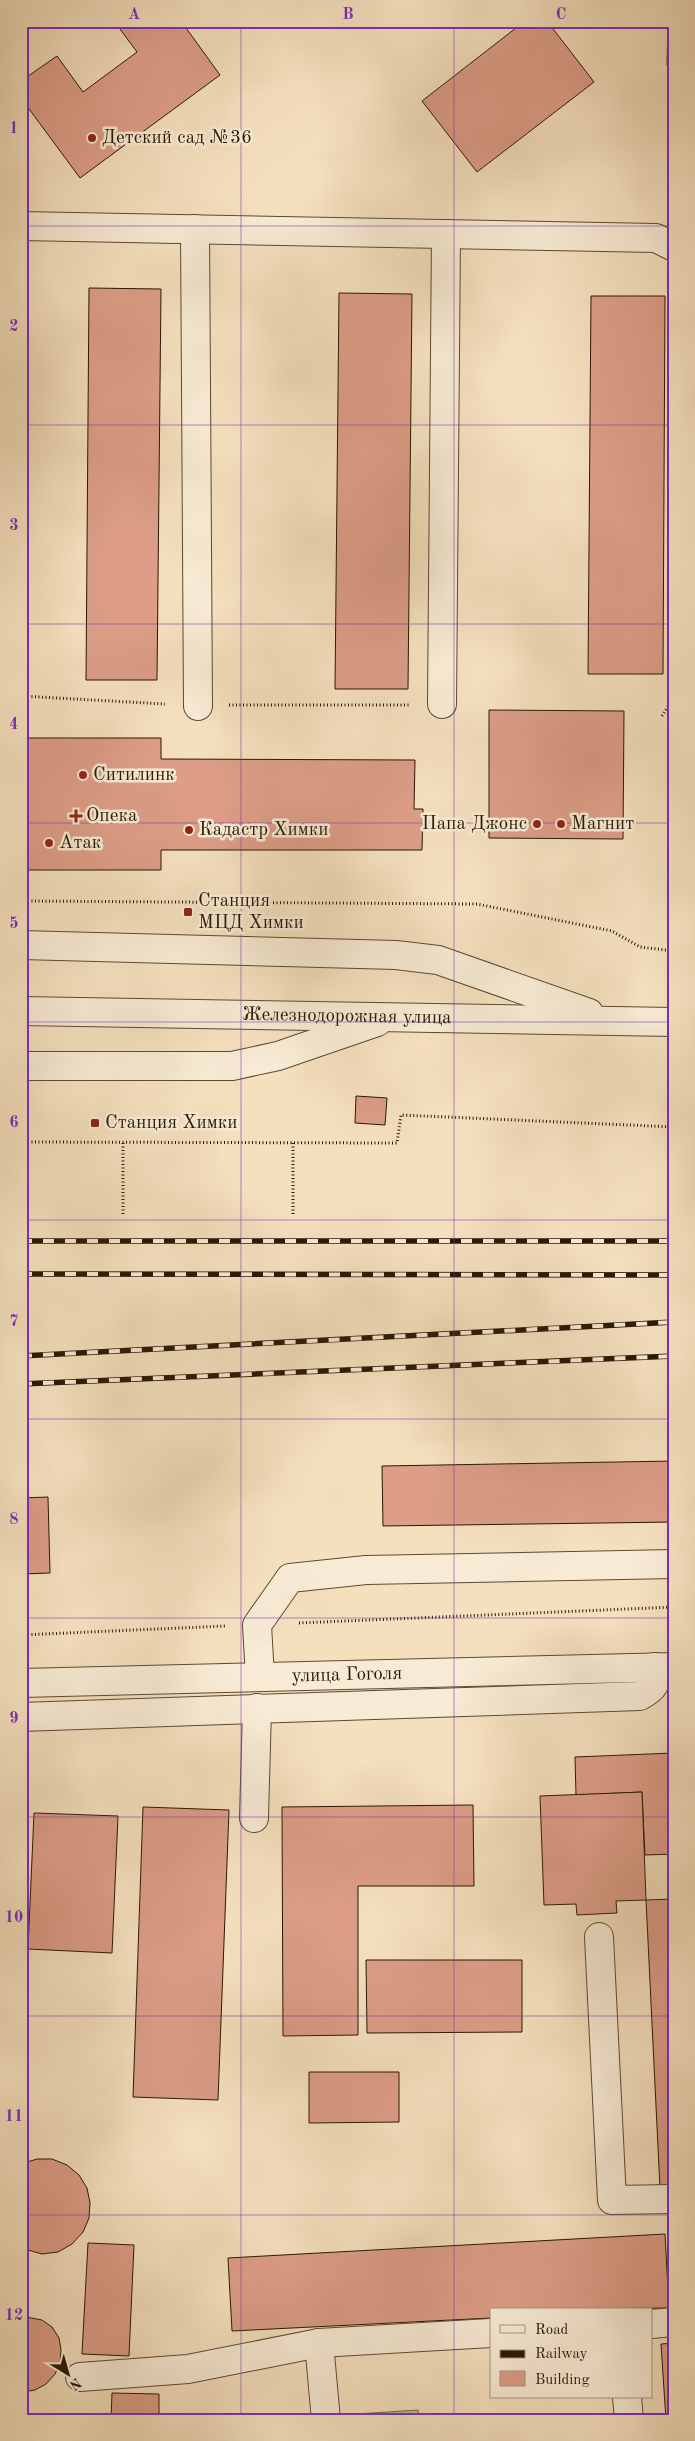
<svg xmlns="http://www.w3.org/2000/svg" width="695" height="2441" font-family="'Old Standard TT',serif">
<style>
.green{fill:#b6c395;stroke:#706d4e}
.building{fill:#dd9d87;stroke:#291706}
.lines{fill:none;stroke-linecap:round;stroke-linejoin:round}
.minor-casing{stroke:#5c4934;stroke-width:30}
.path{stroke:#291706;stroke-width:3;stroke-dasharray:1 2.5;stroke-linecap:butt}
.minor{stroke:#f8ebd5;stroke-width:28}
.rail-casing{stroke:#291706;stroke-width:5.5}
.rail{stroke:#f8ebd5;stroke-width:4;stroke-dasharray:11;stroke-linecap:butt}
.grid{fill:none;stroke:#7b2cbf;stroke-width:1;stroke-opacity:0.55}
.poi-dot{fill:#8f2418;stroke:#f8ebd5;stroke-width:2}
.labels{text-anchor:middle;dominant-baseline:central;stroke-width:5;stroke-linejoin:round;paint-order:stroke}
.poi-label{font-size:19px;fill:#291706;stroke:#f8ebd5;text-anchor:start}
.street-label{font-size:19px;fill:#291706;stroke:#f8ebd5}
.neatline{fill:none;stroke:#7b2cbf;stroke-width:2}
.grid-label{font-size:16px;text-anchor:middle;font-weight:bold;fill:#7b2cbf}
</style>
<rect width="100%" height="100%" fill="#f5e0be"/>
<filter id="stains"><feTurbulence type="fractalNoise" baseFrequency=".004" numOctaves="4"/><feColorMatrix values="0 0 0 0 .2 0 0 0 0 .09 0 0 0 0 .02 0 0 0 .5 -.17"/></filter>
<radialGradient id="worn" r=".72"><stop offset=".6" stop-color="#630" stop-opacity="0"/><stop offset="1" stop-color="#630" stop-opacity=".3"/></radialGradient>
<polygon class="green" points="418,2410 419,2420 357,2420 356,2414"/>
<g class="building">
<polygon points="114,21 181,21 220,75 80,178 21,98 21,81 57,56 83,92 137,52"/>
<polygon points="525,21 547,21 594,82 477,172 422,101"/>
<polygon points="668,21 674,21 674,65 667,65"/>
<polygon points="89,288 161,289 157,680 86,680"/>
<polygon points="339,293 412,294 408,689 335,689"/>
<polygon points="591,296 665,296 663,674 588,674"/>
<polygon points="489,710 624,711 623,839 489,838"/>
<polygon points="21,738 161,738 161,759 415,760 414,809 423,809 422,850 161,850 161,870 21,870"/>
<polygon points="356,1096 387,1098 385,1125 355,1123"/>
<polygon points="674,1461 674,1522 383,1526 382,1466"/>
<polygon points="48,1497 50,1573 21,1574 21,1498"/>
<polygon points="674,1753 674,1854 645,1855 642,1792 576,1795 575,1757"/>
<polygon points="642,1792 646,1900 616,1901 617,1913 577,1915 576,1904 544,1905 540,1796"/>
<polygon points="473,1805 474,1886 358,1886 358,2035 283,2036 282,1807"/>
<polygon points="143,1807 229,1810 218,2100 133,2097"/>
<polygon points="34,1813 118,1816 112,1953 28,1949"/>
<polygon points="674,1899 674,2187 660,2188 646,1900"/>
<polygon points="366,1960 522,1960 522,2032 367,2033"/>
<polygon points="309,2072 399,2072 399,2122 309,2123"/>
<polygon points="37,2159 52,2159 67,2165 79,2175 87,2188 90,2203 89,2218 83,2232 72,2244 58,2252 42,2254 21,2248 21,2164"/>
<polygon points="665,2234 669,2308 491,2310 491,2318 232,2331 228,2258"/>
<polygon points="88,2243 134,2245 129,2356 82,2354"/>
<polygon points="21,2316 42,2320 52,2327 59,2338 61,2350 60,2363 55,2374 46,2384 35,2390 23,2392 21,2391"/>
<polygon points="674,2343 674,2420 666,2420 661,2344"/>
<polygon points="112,2393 159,2394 159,2420 111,2420"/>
</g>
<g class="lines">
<g class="minor-casing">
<g id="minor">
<polyline points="21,226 656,238 674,247"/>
<polyline points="195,229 198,706"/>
<polyline points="442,704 446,234"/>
<polyline points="21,945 396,955 438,960 589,1013"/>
<path id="s1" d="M21 1011 674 1022"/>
<polyline points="21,1066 232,1066 278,1056 377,1022"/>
<polyline points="260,1677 257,1625 290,1578 366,1570 674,1564"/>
<path id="s2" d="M21 1683 674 1667"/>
<path d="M21 1717 640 1696C655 1687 657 1685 655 1667"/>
<polyline points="254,1818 257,1708"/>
<polyline points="599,1937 612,2200 674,2199"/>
<polyline points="651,2324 674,2322"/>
<polyline points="319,2343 326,2420"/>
<polyline points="80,2377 188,2369 319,2343 491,2333"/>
<polyline points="627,2397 629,2420"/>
</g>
</g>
<g class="path">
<polyline points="21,696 165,704"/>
<polyline points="229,705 410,705"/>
<polyline points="662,716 674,697"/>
<polyline points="21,901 477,904 612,931 640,947 674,951"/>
<polyline points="21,1142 397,1143 401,1115 674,1127"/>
<polyline points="293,1143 293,1214"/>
<polyline points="123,1214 123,1142"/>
<polyline points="299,1623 674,1607"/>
<polyline points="21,1635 225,1626"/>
</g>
<use href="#minor" class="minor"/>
<g class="rail-casing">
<g id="rail">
<polyline points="21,1241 674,1241"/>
<polyline points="21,1274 674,1275"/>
<polyline points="21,1356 674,1322"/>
<polyline points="21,1384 674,1356"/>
</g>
</g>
<use href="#rail" class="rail"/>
</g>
<path class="grid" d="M241 21V2420M454 21V2420M21 226H674M21 425H674M21 624H674M21 823H674M21 1022H674M21 1220H674M21 1419H674M21 1618H674M21 1817H674M21 2016H674M21 2215H674"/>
<g class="poi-dot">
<circle cx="92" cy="138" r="5"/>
<circle cx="83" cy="775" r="5"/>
<path d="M73.5 808.5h5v5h5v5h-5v5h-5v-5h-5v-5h5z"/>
<circle cx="537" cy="824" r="5"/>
<circle cx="561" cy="824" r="5"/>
<circle cx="189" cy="830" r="5"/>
<circle cx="49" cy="843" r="5"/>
<rect x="183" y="907" width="10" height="10" rx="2.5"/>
<rect x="90" y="1118" width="10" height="10" rx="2.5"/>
</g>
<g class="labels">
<g class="poi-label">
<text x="102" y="138">Детский сад №36</text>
<text x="93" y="775">Ситилинк</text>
<text x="86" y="816">Опека</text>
<text x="527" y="824" text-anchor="end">Папа Джонс</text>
<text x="571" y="824">Магнит</text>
<text x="199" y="830">Кадастр Химки</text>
<text x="59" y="843">Атак</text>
<text x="198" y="901">Станция<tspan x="198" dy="22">МЦД Химки</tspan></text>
<text x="105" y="1123">Станция Химки</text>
</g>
<g class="street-label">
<text stroke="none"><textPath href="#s1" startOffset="326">Железнодорожная улица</textPath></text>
<text stroke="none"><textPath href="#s2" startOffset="326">улица Гоголя</textPath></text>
</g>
</g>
<rect width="695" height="2441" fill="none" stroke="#f5e0be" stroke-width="55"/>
<rect x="490" y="2308" width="162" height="90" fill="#f8ebd5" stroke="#a59682"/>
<rect x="500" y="2325" width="25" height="8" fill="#f8ebd5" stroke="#a59682"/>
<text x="535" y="2334" font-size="15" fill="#291706">Road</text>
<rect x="500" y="2350" width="25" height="8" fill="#291706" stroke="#a59682"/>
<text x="535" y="2358" font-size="15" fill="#291706">Railway</text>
<rect x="500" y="2371" width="25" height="15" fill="#dd9d87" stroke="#a59682"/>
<text x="535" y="2384" font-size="15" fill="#291706">Building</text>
<g transform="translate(68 2374) rotate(143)" stroke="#f8ebd5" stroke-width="4" paint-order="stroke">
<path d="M0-4L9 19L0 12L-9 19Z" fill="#291706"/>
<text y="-8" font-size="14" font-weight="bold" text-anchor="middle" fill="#291706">N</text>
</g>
<rect x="28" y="28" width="640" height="2386" class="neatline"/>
<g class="grid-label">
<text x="134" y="19">A</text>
<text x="348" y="19">B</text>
<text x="561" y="19">C</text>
<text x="14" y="133">1</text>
<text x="14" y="331">2</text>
<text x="14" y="530">3</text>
<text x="14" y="729">4</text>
<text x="14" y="928">5</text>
<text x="14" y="1127">6</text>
<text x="14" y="1326">7</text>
<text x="14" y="1524">8</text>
<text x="14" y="1723">9</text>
<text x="14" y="1922">10</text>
<text x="14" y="2121">11</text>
<text x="14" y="2320">12</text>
</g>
<rect width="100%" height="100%" filter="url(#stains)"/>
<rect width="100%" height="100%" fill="url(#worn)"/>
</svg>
